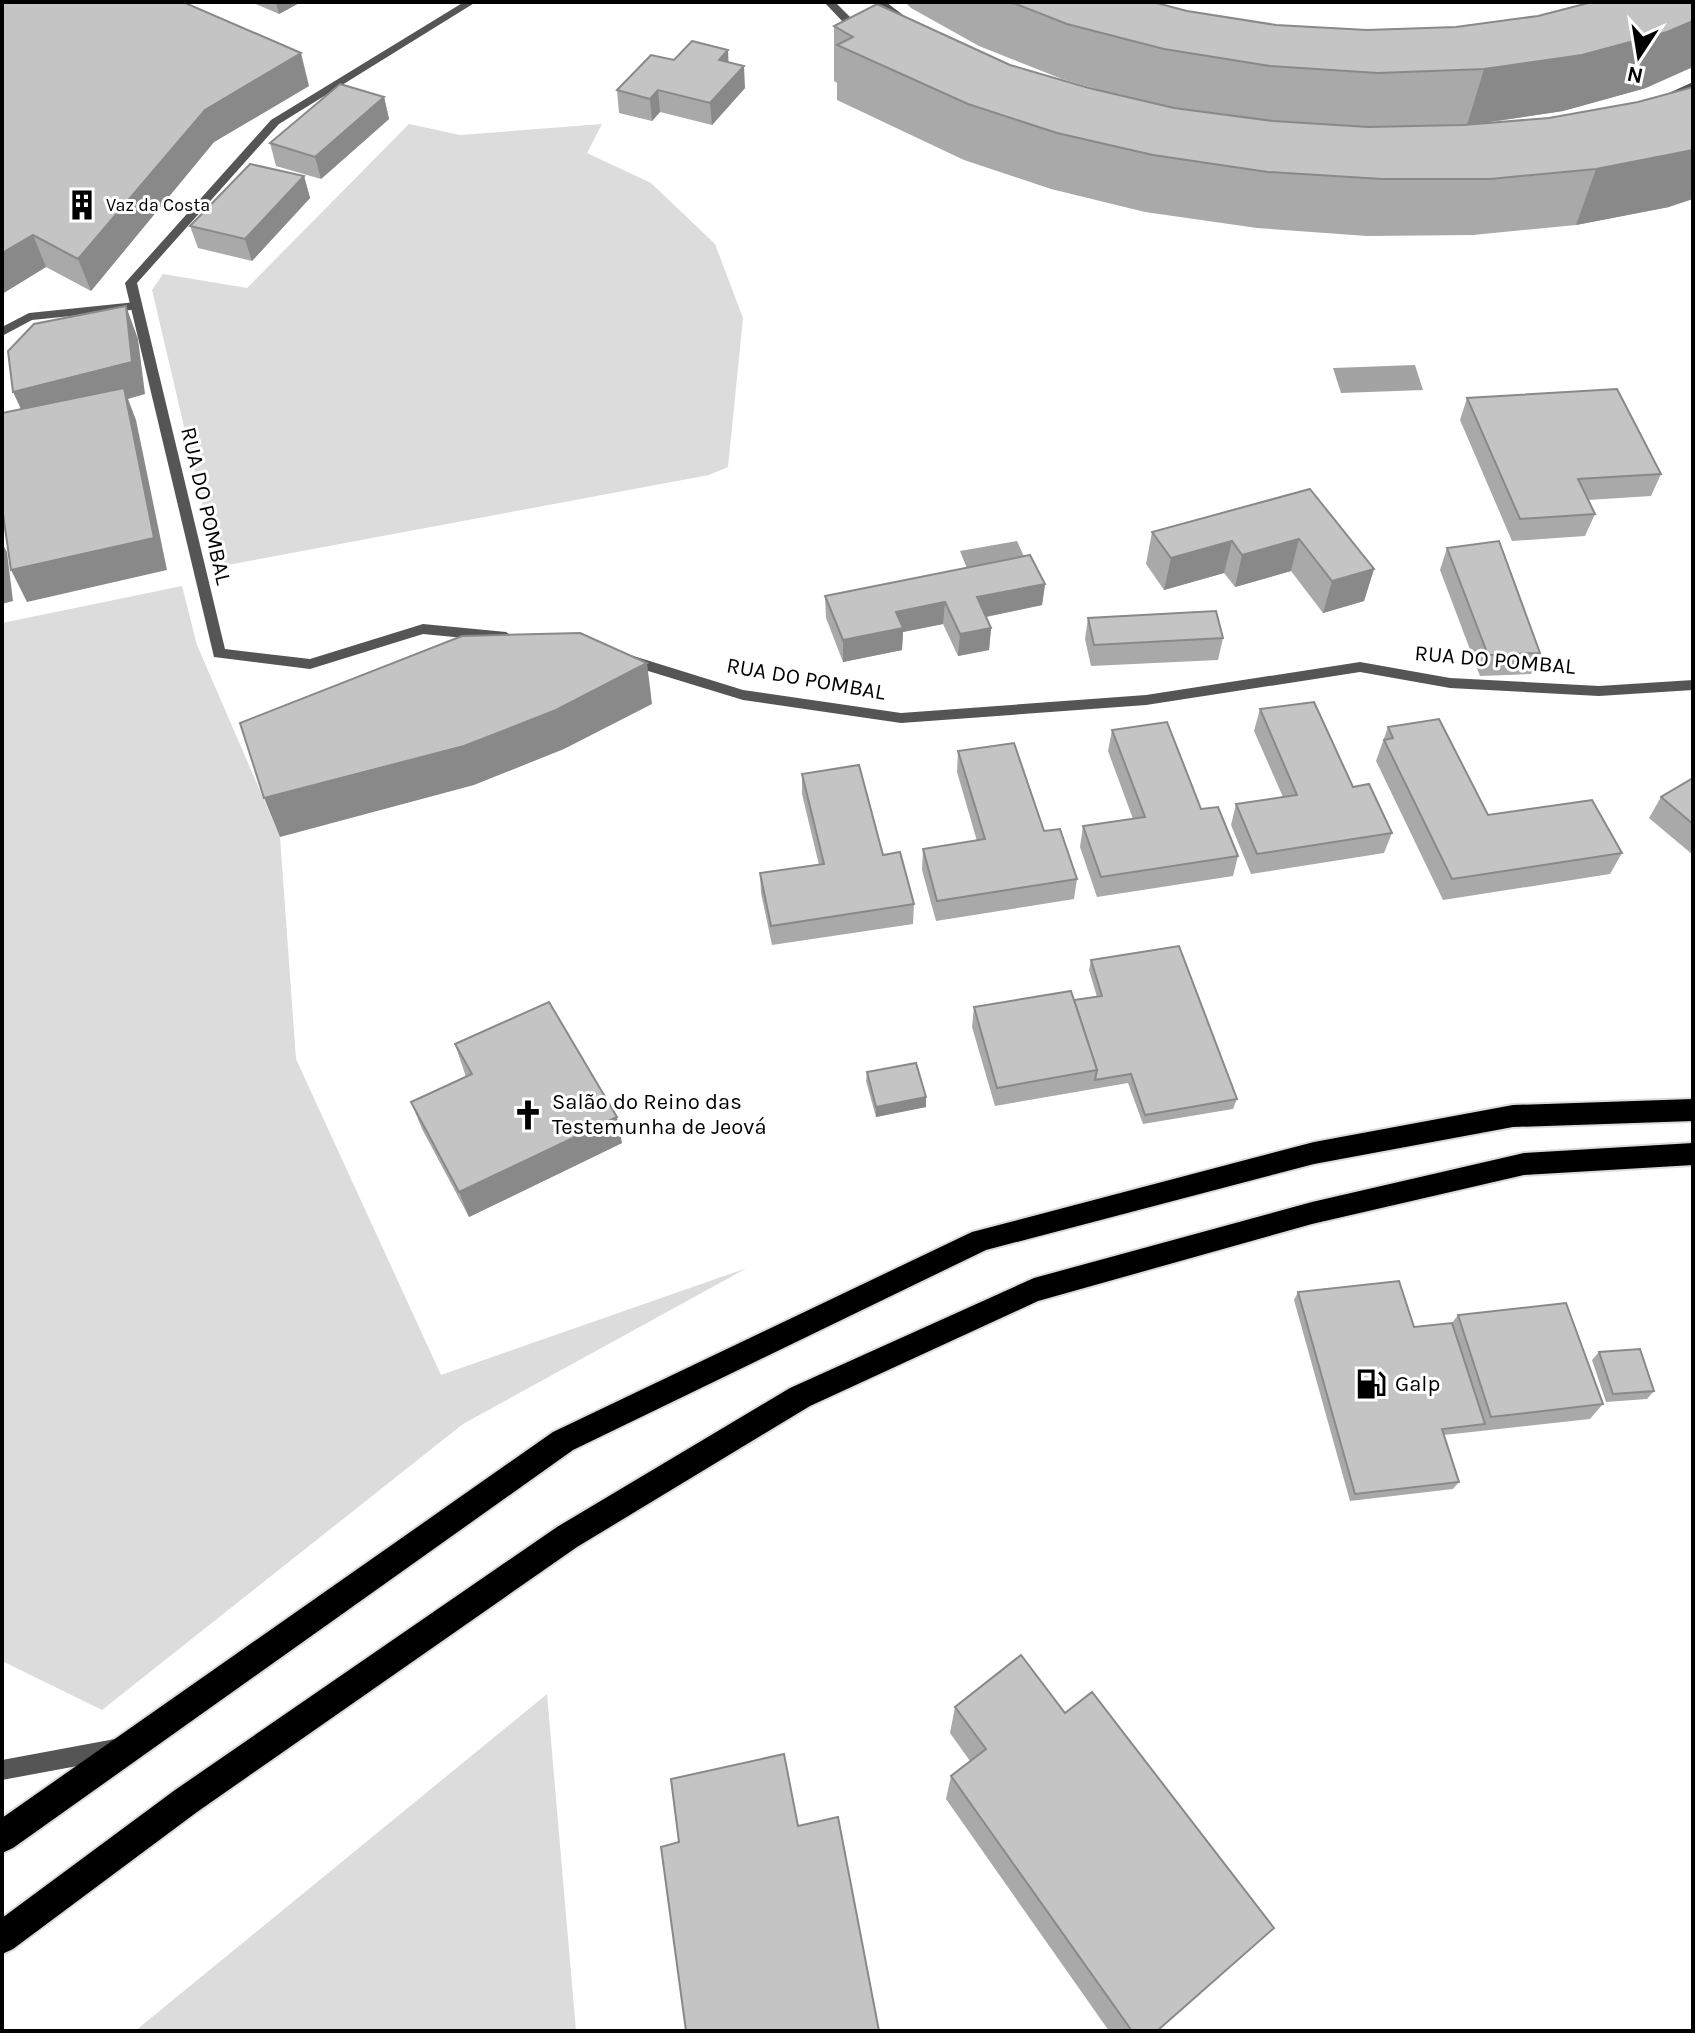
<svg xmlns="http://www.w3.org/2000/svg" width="1695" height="2033" font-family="Karla,sans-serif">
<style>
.green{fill:#dcdcdc}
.water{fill:#a3a3a3}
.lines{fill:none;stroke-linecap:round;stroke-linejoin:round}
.highway-casing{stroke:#dbdbdb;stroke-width:4}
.lane{fill:#555;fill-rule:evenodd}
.street{fill:#555;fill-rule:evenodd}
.highway{fill:#000;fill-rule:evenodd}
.wall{fill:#a9a9a9}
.shaded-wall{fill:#898989}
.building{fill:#c4c4c4;stroke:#898989;stroke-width:2}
.labels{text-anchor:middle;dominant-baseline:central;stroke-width:6;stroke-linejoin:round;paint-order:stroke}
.far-poi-label{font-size:18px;fill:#000;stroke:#fff;text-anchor:start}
.street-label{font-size:22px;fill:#000;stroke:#fff}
.poi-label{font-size:22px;fill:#000;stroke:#fff;text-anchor:start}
</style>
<rect width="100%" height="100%" fill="#fff"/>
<g class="green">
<polygon points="409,124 460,135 602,124 587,153 651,183 715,244 743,318 728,467 709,475 217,567 152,290 163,274 247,288"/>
<polygon points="182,586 197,645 280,837 296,1059 441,1375 747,1268 463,1424 102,1710 2,1661 2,623"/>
<polygon points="547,1694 576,2031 135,2031"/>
</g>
<g class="water">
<polygon points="1415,365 1423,390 1341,393 1333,368"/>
<polygon points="1017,541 1026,561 968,571 960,551"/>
</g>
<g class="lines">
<g class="highway-casing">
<g id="highway">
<polygon points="1693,1099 1693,1121 1513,1127 1314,1164 986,1250 573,1450 13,1848 2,1853 2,1818 553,1432 972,1232 1314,1142 1513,1105"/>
<polygon points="1693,1143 1693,1165 1524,1175 1312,1224 1038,1301 810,1406 577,1547 197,1812 13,1949 2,1954 2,1918 175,1790 557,1527 790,1388 1034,1278 1312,1202 1524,1153"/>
</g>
</g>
<g class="lane">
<polygon points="136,302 140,303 140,309 32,320 2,336 2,327 29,313"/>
<polygon points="115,1739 122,1742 125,1749 122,1756 115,1759 2,1780 2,1760"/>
</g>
<g class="street">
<polygon points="464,2 476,2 279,124 137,283 225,649 310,659 423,624 506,632 513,637 506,642 423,634 310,669 214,657 125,283 271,120"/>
<polygon points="824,2 835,2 851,18 870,31 861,33 843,22"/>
<polygon points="874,2 886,2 911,21 902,23"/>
<polygon points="1693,82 1693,89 1665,100 1660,97"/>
<polygon points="627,654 743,690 901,713 1146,695 1360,662 1450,678 1599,686 1693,680 1693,690 1599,696 1450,688 1360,672 1146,705 901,723 743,700 622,663 620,659"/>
</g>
<use href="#highway" class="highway"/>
</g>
<g class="wall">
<polygon points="2,2 309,86 214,142 91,291 46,267 2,294"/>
<polygon points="251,2 301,2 279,14"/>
<polygon points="905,2 1153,2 1187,11 1646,88 1563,111 1478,124 1549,118 1669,207 1576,225 1473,235 1367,236 1257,228 1145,212 1051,189 964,160 837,100 837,83 834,81 834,26 1010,65 1089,88 1120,96 1062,79 979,46 911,8"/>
<polygon points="674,60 728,62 745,88 712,125 660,112 652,121 619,113 617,90"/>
<polygon points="384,97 389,119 321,179 276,166 270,143"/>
<polygon points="304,176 310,198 252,261 198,248 190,226"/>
<polygon points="1467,398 1661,474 1651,496 1588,500 1595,514 1585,536 1512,541 1460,420"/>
<polygon points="1310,489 1374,569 1364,601 1323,613 1291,571 1235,587 1224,573 1164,590 1146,564 1152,532"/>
<polygon points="1447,548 1540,653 1531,674 1480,676 1440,570"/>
<polygon points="1045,584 1042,605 986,617 991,628 989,650 958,656 943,624 903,632 902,650 843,662 826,618 825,596"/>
<polygon points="1088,618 1223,638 1218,660 1091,666 1085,639"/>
<polygon points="1260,709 1353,787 1392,833 1384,853 1251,874 1231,825 1236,804 1283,797 1254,731"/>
<polygon points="1388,727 1488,815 1622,853 1610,874 1443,900 1376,761"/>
<polygon points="1112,730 1201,809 1238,856 1233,876 1097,897 1080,847 1083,826 1133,819 1108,751"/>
<polygon points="958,751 1044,831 1077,879 1074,899 936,921 922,870 923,849 977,841 957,772"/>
<polygon points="802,774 883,855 914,904 913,924 772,945 761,893 760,873 819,865 802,794"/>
<polygon points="1693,778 1693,855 1649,818 1661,797"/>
<polygon points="1091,960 1237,1099 1233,1109 1143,1124 1128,1083 995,1106 972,1027 974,1007 1074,1000 1097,997 1089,970"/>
<polygon points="455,1044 622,1143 469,1217 422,1129 411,1102 466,1077"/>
<polygon points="867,1072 926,1097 926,1107 876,1117 866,1081"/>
<polygon points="1298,1292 1414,1327 1452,1323 1458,1315 1603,1404 1590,1419 1444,1435 1459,1482 1453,1489 1350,1501 1294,1300"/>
<polygon points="1599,1352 1654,1391 1647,1399 1606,1402 1592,1360"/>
<polygon points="1021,1655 1157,2031 1109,2031 946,1799 951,1776 970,1761 950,1733 955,1707"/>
</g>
<g class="shaded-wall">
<polygon points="276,2 301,2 279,14"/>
<polygon points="1693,21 1693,67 1646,88 1563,111 1467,125 1484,69"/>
<polygon points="728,50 729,72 719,60"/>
<polygon points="301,53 309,86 214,142 91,291 78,259 205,110"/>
<polygon points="744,66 745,88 712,125 710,103"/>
<polygon points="658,90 660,112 652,121 650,99"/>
<polygon points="384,97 389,119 321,179 315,157"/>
<polygon points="1693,150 1693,199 1669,207 1576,225 1596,169"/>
<polygon points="304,176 310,198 252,261 245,239"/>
<polygon points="33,235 46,267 2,294 2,253"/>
<polygon points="126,306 138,339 145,394 128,399 136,420 167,570 27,602 11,570 28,424 13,392"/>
<polygon points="1299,539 1291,571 1235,587 1242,555"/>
<polygon points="1232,541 1224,573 1164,590 1171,558"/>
<polygon points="2,543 7,552 13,601 2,604"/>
<polygon points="1374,569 1364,601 1323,613 1332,581"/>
<polygon points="1045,584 1042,605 975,619 977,597"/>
<polygon points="945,602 943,624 903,632 902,650 843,662 843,640 896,612"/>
<polygon points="991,628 989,650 958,656 960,634"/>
<polygon points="647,663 652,704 564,749 474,785 280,837 264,798"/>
<polygon points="926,1097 926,1107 876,1117 876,1107"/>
<polygon points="617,1117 622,1143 469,1217 459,1192"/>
</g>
<g class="building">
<polygon points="2,2 183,2 301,53 205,110 78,259 33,235 2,253"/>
<polygon points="1011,2 1153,2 1187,11 1276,25 1367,30 1456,27 1538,16 1592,2 1693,2 1693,21 1667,32 1582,55 1484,69 1378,73 1270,66 1164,49 1067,24"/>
<polygon points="877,4 1010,65 1089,88 1174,108 1273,121 1368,127 1463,125 1549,118 1638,102 1693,87 1693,150 1596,169 1490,179 1382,179 1268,172 1153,155 1057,133 968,104 837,45 853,37 834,26"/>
<polygon points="692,41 728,50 719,60 744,66 710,103 658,90 650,99 617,90 651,55 674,60"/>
<polygon points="340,84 384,97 315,157 270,143"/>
<polygon points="250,164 304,176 245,239 190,226"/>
<polygon points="126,306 132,362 13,392 8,351 34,324"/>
<polygon points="124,388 154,538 11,570 2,507 2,413"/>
<polygon points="1617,389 1661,474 1578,479 1595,514 1520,519 1467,398"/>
<polygon points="1310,489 1374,569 1332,581 1299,539 1242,555 1232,541 1171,558 1152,532"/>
<polygon points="1499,541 1540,653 1488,655 1447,548"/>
<polygon points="1030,555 1045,584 977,597 991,628 960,634 945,602 896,612 903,628 843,640 825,596"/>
<polygon points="1216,611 1223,638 1094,645 1088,618"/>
<polygon points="580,633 647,663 556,710 464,746 264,798 240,723 462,636"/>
<polygon points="1314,702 1353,787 1369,784 1392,833 1257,854 1236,804 1297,795 1260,709"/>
<polygon points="1439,719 1488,815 1592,800 1622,853 1452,879 1384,740 1393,738 1388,727"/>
<polygon points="1167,722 1201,809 1218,807 1238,856 1101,877 1083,826 1145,817 1112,730"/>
<polygon points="1014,743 1044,831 1060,829 1077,879 937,901 923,849 985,839 958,751"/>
<polygon points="859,765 883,855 900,852 914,904 771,926 760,873 824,864 802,774"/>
<polygon points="1693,778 1693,824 1661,797"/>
<polygon points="1179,946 1237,1099 1145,1115 1131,1074 1095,1080 1097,1070 1074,1000 1102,996 1091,960"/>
<polygon points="1071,991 1097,1070 997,1088 974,1007"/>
<polygon points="549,1002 617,1117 459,1192 411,1102 472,1074 455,1044"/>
<polygon points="916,1063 926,1097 876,1107 867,1072"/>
<polygon points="1399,1281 1414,1327 1452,1323 1485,1424 1442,1429 1459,1482 1355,1494 1298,1292"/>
<polygon points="1566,1303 1603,1404 1491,1417 1458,1315"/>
<polygon points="1640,1349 1654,1391 1613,1394 1599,1352"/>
<polygon points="1021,1655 1065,1713 1092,1692 1274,1928 1157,2031 1132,2031 951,1776 986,1749 955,1707"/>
<polygon points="784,1754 798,1826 838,1817 879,2031 686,2031 661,1847 679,1842 671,1779"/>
</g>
<defs>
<g id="building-bare" transform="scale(2.4)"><path d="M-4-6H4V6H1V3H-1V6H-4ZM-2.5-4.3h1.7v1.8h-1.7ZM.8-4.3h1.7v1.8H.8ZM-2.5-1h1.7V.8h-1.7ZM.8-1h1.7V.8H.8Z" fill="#000" stroke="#fff" stroke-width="2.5" paint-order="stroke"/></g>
<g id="church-bare" transform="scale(2.4)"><path d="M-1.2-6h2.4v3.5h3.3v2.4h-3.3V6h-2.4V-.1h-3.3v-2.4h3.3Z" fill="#000" stroke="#fff" stroke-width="2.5" paint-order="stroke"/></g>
<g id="fuel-bare" transform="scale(2.4)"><path d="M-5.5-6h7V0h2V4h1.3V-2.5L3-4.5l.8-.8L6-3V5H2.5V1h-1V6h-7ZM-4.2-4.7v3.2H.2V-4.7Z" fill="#000" stroke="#fff" stroke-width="2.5" paint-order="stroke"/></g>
</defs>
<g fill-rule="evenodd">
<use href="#building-bare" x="82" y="205"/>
<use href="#church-bare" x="528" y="1115"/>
<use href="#fuel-bare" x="1371" y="1384"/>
</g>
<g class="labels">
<g class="far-poi-label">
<text x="106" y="205">Vaz da Costa</text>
</g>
<g class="street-label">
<text transform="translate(206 506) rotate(77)">RUA DO POMBAL</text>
<text transform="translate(1495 660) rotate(5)">RUA DO POMBAL</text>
<text transform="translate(806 679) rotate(10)">RUA DO POMBAL</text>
</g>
<g class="poi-label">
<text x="552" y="1102">Salão do Reino das<tspan x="552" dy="25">Testemunha de Jeová</tspan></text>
<text x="1395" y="1384">Galp</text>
</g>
</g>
<rect width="1695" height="2033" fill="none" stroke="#000000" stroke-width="8"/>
<g transform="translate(1639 56) rotate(192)" stroke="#ffffff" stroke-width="6" paint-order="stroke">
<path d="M0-6L14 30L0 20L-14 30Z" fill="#000000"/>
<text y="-12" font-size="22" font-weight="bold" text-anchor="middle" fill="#000000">N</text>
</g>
</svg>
